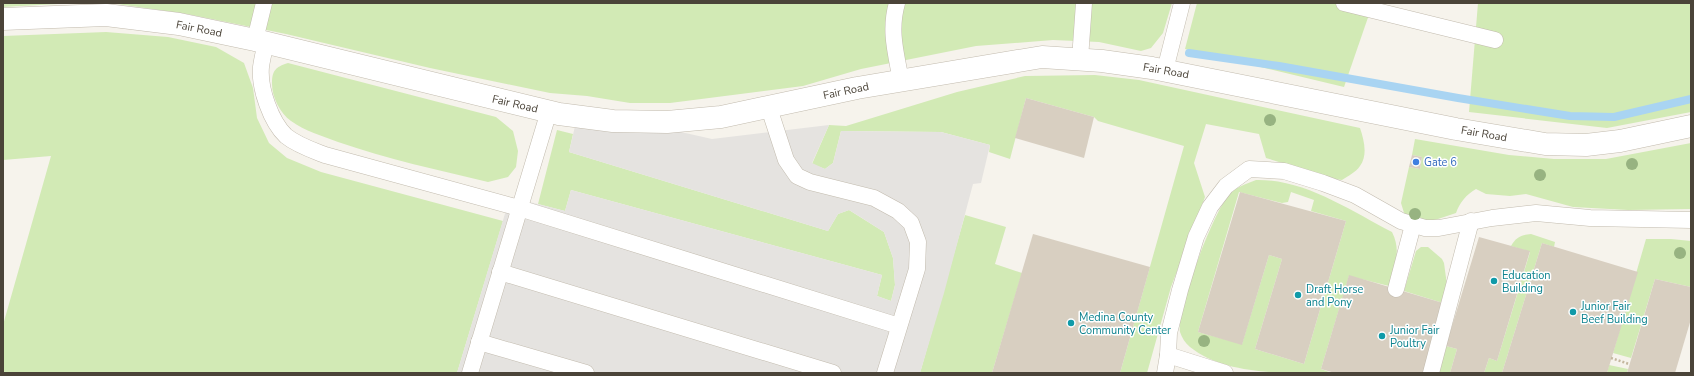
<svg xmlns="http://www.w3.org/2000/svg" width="1694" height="376" font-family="'Nunito Sans',sans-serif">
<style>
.green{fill:#d2eab5;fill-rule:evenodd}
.parking{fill:#e5e3e0}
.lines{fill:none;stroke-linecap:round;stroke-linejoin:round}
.stream{stroke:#a9d4f2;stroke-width:8}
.building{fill:#d8cfc1}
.service-casing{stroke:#c2bbae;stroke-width:17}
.minor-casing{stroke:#c2bbae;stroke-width:23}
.path{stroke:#c4b79f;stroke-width:2.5;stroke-dasharray:2 2;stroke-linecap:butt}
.service{stroke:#fff;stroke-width:16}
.minor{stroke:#fff;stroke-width:22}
.tree{fill:#97b381}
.shop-dot{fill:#3f7fe0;stroke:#fff;stroke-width:1.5}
.culture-dot{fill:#0f9aa8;stroke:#fff;stroke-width:1.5}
.labels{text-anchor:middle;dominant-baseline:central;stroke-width:3;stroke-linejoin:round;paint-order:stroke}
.street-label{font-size:11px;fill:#4b4439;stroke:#fff}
.shop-label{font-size:11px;fill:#366cbe;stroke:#fff;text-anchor:start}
.culture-label{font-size:11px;fill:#0d838f;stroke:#fff;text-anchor:start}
</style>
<rect width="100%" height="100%" fill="#f6f3ec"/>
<g class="green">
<polygon points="3,3 1172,3 1163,33 1151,48 1141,51 1099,42 1053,40 976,46 861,69 803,86 670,103 630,103 587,96 550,93 430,68 286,34 187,14 117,4 58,4 3,7"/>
<polygon points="1197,3 1373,3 1344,87 1185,49"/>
<polygon points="1478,3 1691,3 1691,112 1607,128 1469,112"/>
<polygon points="106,32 168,37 216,47 244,63 253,88 257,118 269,143 287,158 321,172 503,221 457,373 3,373 3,325 51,156 3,160 3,36"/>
<path d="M288 63 496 117 513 131 518 151 516 167 508 177 488 182C438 170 387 159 338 142 322 136 305 131 291 121 280 113 272 97 272 84 272 71 275 67 288 63Z"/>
<path d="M1095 75 1139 80 1360 128C1364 140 1368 155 1360 166 1356 172 1348 176 1342 180L1334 179 1266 158 1259 134 1206 124 1194 163 1205 197 1171 287 1147 373H1120L1184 146 1098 121 1094 117 1026 98 1010 159 989 152 990 145 941 132 841 131 833 163 825 169 812 164 829 125 846 126 957 92 1025 76Z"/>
<polygon points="557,130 573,134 569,152 828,231 838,214 849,210 884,232 893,258 895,285 891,301 877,296 882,275 571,190 565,211 538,204"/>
<path d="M1415 139 1509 155 1554 159H1606L1691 143V209L1628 210 1573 207 1526 194 1510 196 1486 194 1476 189C1466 195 1460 202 1456 213L1438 219 1419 223 1405 216 1401 203 1409 167 1420 169 1422 157 1412 155Z"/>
<path d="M1256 180C1305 179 1349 210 1392 232 1402 252 1394 266 1389 286L1349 276 1321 369 1332 373C1287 373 1226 376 1190 347 1185 343 1182 338 1180 332 1176 310 1213 214 1228 196 1235 187 1246 184 1256 180ZM1239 192 1282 203 1288 202 1291 192 1314 200 1311 211 1346 221 1304 364 1255 349 1282 259 1269 255 1242 344 1198 332Z"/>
<polygon points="965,215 1006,227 995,264 1022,273 992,373 920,373"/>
<path d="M1531 234 1555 242 1554 247 1542 243 1502 373H1484L1489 358 1497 361 1530 252 1511 246C1516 237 1521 235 1531 234Z"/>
<polygon points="1646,239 1671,239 1691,241 1691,287 1655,279 1631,358 1613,353"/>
<polygon points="1421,247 1428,247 1442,259 1444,263 1447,285 1443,303 1404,291 1416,251"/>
<polygon points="1446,346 1457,349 1450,373 1439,373"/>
<polygon points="1609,365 1628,369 1627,373 1607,373"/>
</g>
<polygon class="parking" points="579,109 712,139 829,125 812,163 825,169 833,163 841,131 941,132 990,145 981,183 973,184 944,293 920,373 457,373 510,197 565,211 571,190 882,275 877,296 891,301 895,285 893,258 884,232 862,218 849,210 838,214 828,231 569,152"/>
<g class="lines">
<polyline class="stream" points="1189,53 1279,66 1458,98 1570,116 1614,117 1691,99"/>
</g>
<g class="building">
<polygon points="1026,98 1094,117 1084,158 1015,138"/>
<polygon points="1412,155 1422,157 1420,169 1409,167"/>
<polygon points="1240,192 1346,221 1304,364 1255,349 1282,259 1269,255 1242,345 1198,332"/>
<polygon points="1033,234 1150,267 1120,373 992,373"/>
<polygon points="1479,237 1530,251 1497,361 1489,358 1484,373 1450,373 1457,349 1446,346"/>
<polygon points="1542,243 1638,272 1607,373 1502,373"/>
<polygon points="1349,275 1443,303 1423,373 1335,373 1321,369"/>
<polygon points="1655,279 1691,287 1691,319 1675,373 1627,373"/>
</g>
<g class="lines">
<g class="service-casing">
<g id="service">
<path d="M897 3C889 31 896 53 901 81"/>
<polyline points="1344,3 1495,40"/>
<polyline points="255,40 264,3"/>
<path d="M266 43C264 51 262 59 261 67 259 88 271 122 286 136 297 145 312 150 325 155L519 208 899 326"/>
<polyline points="1080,59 1084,3"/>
<polyline points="1165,70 1182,3"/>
<polyline points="769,108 786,160 797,176 810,182 874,198 898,211 911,223 918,242 917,269 885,373"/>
<polyline points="500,272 833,373"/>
<polyline points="1396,289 1413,225"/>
<polyline points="479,342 586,373"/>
<polyline points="470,373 549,111"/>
<polyline points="1165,373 1168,355"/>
<polyline points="1225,373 1168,355 1169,333 1180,290 1196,237 1210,207 1226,186 1249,169 1284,171 1323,183 1355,195 1401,221 1425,228 1439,228 1492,218 1536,213 1590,218 1691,220"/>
<polyline points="1431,373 1471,221"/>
</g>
</g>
<g class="minor-casing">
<polyline id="minor" points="3,19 106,15 179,24 255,40 559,114 613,121 667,122 721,117 857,88 1042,57 1102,61 1152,68 1456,129 1545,144 1586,145 1620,141 1691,126"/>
</g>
<polyline class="path" points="1611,358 1629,364"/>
<use href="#service" class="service"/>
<use href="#minor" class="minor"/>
</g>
<g class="tree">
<circle cx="1270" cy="120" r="6"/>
<circle cx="1632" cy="164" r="6"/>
<circle cx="1540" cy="175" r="6"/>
<circle cx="1415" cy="214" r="6"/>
<circle cx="1680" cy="253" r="6"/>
<circle cx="1204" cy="341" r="6"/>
</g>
<circle class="shop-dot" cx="1416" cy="162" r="4"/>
<g class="culture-dot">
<circle cx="1494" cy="281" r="4"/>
<circle cx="1298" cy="295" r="4"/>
<circle cx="1573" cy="312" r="4"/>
<circle cx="1071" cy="323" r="4"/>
<circle cx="1382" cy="336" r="4"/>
</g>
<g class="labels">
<g class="street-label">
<text transform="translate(199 29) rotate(11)">Fair Road</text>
<text transform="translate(1166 71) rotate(10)">Fair Road</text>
<text transform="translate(846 91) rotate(-12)">Fair Road</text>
<text transform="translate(515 104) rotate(13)">Fair Road</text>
<text transform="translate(1484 134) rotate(10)">Fair Road</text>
</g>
<g class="shop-label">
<text x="1424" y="162">Gate 6</text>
</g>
<g class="culture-label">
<text x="1502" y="275">Education<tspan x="1502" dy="13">Building</tspan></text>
<text x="1306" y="289">Draft Horse<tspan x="1306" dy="13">and Pony</tspan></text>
<text x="1581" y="306">Junior Fair<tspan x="1581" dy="13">Beef Building</tspan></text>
<text x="1079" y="317">Medina County<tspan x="1079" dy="13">Community Center</tspan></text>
<text x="1390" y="330">Junior Fair<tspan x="1390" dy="13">Poultry</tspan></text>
</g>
</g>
<rect width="1694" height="376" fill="none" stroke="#4b4439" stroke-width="8"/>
</svg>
